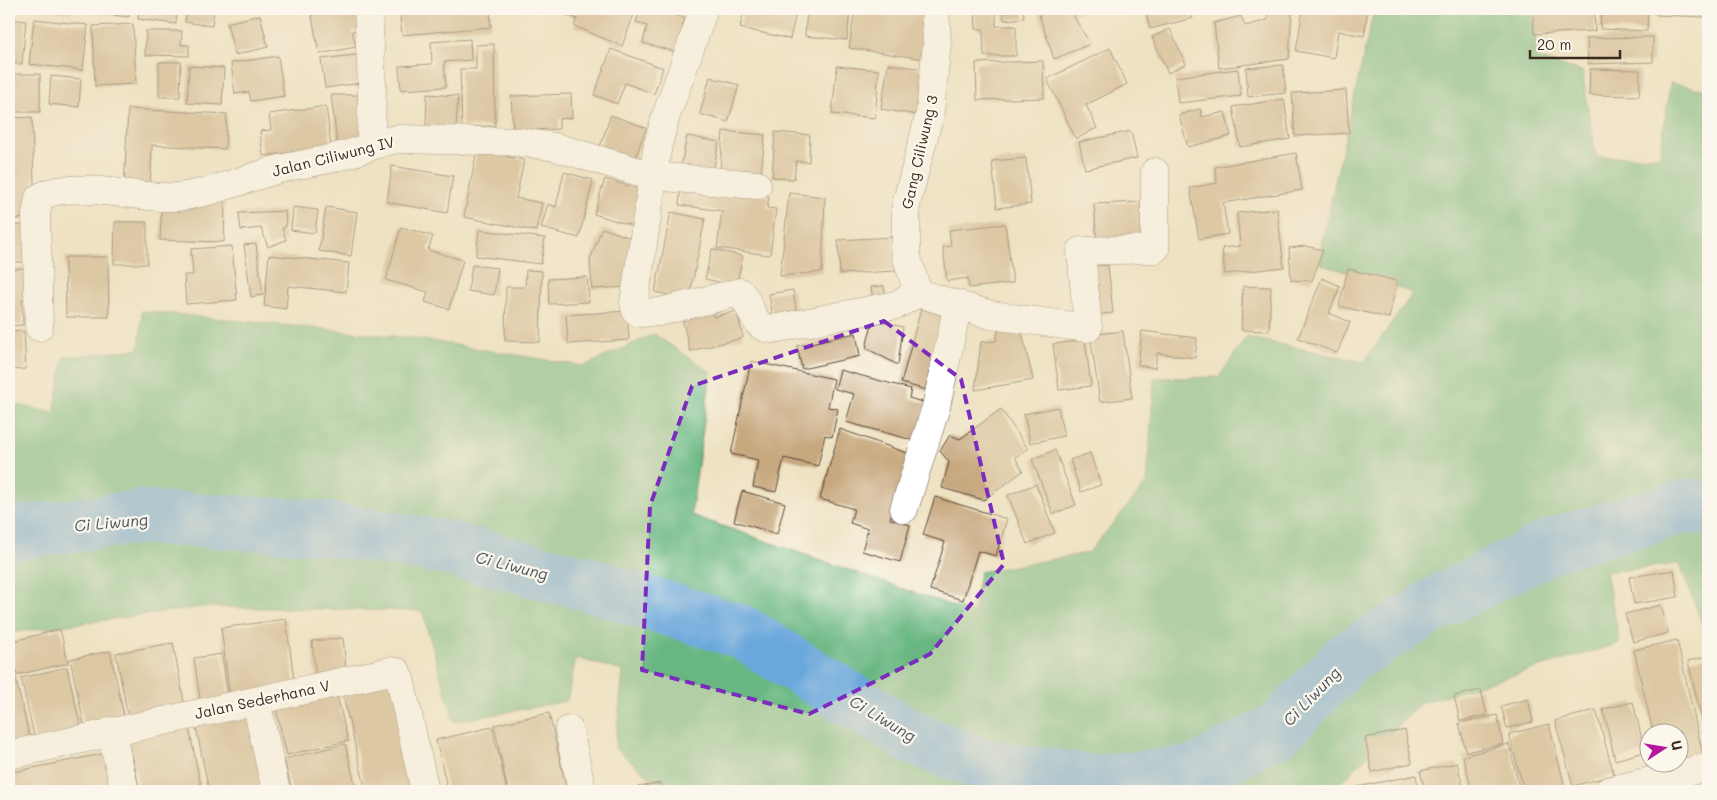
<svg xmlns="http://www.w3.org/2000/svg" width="1717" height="800" font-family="Mali,sans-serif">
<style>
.forest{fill:#67b782;stroke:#517050}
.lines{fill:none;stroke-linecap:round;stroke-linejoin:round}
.river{stroke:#6ba7dc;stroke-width:54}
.building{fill:#c7a87f}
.minor-casing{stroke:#564637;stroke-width:29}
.minor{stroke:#fff;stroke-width:28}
.marked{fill:none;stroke:#7b2cbf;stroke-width:4;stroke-dasharray:10 6;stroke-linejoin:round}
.labels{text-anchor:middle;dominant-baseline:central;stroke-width:4.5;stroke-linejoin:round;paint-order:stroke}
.street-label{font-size:15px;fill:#3b2a1e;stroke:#fbf7ec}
.water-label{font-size:16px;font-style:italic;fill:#4c5660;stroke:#fbf7ec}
</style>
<rect width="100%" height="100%" fill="#fbf7ec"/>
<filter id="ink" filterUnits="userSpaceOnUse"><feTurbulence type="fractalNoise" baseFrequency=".02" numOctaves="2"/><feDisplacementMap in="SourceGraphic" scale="10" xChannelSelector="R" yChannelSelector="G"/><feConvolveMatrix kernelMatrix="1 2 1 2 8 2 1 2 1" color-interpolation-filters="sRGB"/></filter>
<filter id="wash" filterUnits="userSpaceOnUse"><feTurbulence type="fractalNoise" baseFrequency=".0096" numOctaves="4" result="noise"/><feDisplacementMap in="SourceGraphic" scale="20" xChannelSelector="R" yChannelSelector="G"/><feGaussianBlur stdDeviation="1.12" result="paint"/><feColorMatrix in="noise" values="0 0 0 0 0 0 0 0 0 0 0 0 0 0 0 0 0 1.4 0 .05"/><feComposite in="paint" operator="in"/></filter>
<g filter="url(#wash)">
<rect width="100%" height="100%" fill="#efe2c3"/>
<polygon class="forest" points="1374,9 1485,9 1535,16 1536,58 1582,71 1596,157 1660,156 1670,83 1708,90 1708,637 1706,635 1680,564 1606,572 1620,643 1421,703 1333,791 666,791 615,748 623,671 576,658 567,701 454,722 422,611 202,607 9,633 9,403 54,413 64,357 139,349 142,311 413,338 584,366 654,334 711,372 691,515 973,613 980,572 1088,553 1147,483 1154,378 1219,377 1246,337 1364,362 1413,293 1317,263"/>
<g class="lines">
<polyline class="river" points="9,534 140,517 315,527 443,547 584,583 742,632 913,738 991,767 1095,782 1193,773 1279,729 1349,657 1443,600 1553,545 1686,506 1708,508"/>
</g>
<g id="blocks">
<g class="building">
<polygon points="38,9 72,9 71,13"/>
<polygon points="88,9 130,9 129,17 87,12"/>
<polygon points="139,9 165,9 165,11 177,13 176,24 138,19"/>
<polygon points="187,9 214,9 212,26 185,22"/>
<polygon points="323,9 364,9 368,28 352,31 356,47 319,54 311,11"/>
<polygon points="399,9 490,9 491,27 402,35"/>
<polygon points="552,9 636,9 622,46 574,26 577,19"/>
<polygon points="640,9 650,9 685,18 676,52 643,43 647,26 636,22"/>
<polygon points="744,9 797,9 790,39 740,28"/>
<polygon points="807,9 850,9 847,40 805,36"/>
<polygon points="855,9 931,9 924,59 849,48"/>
<polygon points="975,9 996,9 996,26 1016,26 1016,56 984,56 983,29 976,29"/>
<polygon points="1003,9 1023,9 1024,18 1004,20"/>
<polygon points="1042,9 1087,9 1073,15 1090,44 1054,59 1039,15"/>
<polygon points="1145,9 1190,9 1193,18 1150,29"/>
<polygon points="1267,9 1292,9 1289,59 1219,68 1214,23 1241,16 1245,26 1268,20"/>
<polygon points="1303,9 1368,9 1364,36 1338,31 1334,58 1296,51"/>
<polygon points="1533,9 1594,9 1595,31 1534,34"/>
<polygon points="1601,9 1648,9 1647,31 1600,29"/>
<polygon points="1656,9 1705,9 1704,17 1656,15"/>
<polygon points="260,15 268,47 235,55 227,23"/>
<polygon points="9,19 26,21 22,64 9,63"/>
<polygon points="34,19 88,25 83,70 29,64"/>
<polygon points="133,24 136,84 95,86 93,26"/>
<polygon points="1170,29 1186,64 1168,73 1152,37"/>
<polygon points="146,31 182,31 181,45 189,45 189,56 145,55"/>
<polygon points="1653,37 1653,62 1588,64 1587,38"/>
<polygon points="470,39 471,60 444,62 446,87 401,90 399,66 432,64 431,42"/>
<polygon points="494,44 495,126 462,127 460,69 476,69 476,45"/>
<polygon points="1110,48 1127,84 1086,105 1097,128 1076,139 1047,79"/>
<polygon points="611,49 663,68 654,94 625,83 617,104 594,95"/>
<polygon points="364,54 368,82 325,88 321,59"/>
<polygon points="278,56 284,96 251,101 249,92 235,94 231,63"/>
<polygon points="1043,61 1044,98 977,100 976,63"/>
<polygon points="159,62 181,62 180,97 159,97"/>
<polygon points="888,64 931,70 917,115 881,109"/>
<polygon points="1283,65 1286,93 1248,97 1246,68"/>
<polygon points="189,66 224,68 222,105 187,103"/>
<polygon points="837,66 879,70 875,118 832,114"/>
<polygon points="1238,69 1241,96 1178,103 1175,77"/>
<polygon points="1590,69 1640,70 1639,96 1589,95"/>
<rect x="9" y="74" width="31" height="38"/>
<polygon points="51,76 81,79 79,107 49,104"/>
<polygon points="710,77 739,85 728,122 700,114"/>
<polygon points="1346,90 1349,133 1295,136 1292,93"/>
<polygon points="427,94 458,96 456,128 426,126"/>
<polygon points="571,94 572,118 559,119 559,129 513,131 511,96"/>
<polygon points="331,95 370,95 364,147 338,150"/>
<polygon points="1284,99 1290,139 1240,147 1233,107"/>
<polygon points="326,106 331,147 263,156 260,131 271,130 269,114"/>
<polygon points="128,109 227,114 225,149 152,145 150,191 124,189"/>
<polygon points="1200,109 1202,117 1225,112 1231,136 1188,147 1179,115"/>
<polygon points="611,115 646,128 634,162 599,149"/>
<polygon points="32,117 35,218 9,219 9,118"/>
<polygon points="723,131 765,135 761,176 720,173"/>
<polygon points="1131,131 1137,158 1085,169 1079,142"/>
<polygon points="775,132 810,135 809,162 796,161 794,179 772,177"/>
<polygon points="687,136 719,142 712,176 680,170"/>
<polygon points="477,150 524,160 516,198 542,203 536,231 464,217"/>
<polygon points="1296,153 1302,190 1223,203 1228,234 1199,239 1190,188 1217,183 1215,167"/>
<polygon points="1026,158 1031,204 997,208 992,161"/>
<polygon points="392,166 453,176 447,213 387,202"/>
<polygon points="564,172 593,180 579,238 541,228 548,204 556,207"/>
<polygon points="605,179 647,191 636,227 594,214"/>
<polygon points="681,185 769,196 767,208 776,209 770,255 717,248 722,211 679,205"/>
<polygon points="789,193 825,197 822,272 780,276"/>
<polygon points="162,198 225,200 224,242 160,240"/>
<polygon points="1141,202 1143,243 1097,245 1094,204"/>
<polygon points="293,207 318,210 315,233 291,230"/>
<polygon points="326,207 357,212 351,256 319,251"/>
<polygon points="1277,209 1284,267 1225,274 1222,248 1240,246 1237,213"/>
<polygon points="285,211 286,227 282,228 286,240 268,247 261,228 241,230 239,213"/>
<polygon points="671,212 705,219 689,300 655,292"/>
<polygon points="115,222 147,222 147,264 114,264"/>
<polygon points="1005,224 1013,283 969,288 968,278 947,281 943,247 951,246 949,230"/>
<polygon points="9,225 29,225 30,262 9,262"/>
<polygon points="401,227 433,236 428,250 463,260 449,309 425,302 428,292 386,280"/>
<polygon points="602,228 640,241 630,287 592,289 590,260"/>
<polygon points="479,230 545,238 541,264 476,256"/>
<polygon points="894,237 896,271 840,274 838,240"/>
<polygon points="256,244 263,295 251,297 244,245"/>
<polygon points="232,246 237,300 186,304 184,275 193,275 191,249"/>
<polygon points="1305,246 1323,250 1312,281 1291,280 1289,248"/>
<polygon points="712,249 743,256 736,286 705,279"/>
<polygon points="269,255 349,263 346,292 288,286 286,309 264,306"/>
<polygon points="65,257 108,257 109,317 66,317"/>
<polygon points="472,265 498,268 494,295 468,291"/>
<polygon points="1108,265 1113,313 1093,315 1088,267"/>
<polygon points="29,268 30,299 22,300 23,325 9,326 9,269"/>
<polygon points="1348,269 1397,281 1389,318 1339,306"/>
<polygon points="526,270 542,271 540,342 505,341 506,287 525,287"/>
<polygon points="587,277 589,302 549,304 548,279"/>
<polygon points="1322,278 1340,286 1329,313 1350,322 1337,353 1298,338"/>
<polygon points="884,286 886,299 873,300 871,287"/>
<polygon points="1243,286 1271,287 1269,331 1241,330"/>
<polygon points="793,290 797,315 773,318 769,294"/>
<polygon points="921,309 954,318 934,392 901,383"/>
<polygon points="627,311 629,340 568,344 566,315"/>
<polygon points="711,311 713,317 737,311 743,338 690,351 682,318"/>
<polygon points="873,319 903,327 898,365 866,348"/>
<polygon points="999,327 1021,329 1033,380 975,390 981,342 996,341"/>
<polygon points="24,331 26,369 9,370 9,332"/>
<polygon points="1123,331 1132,398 1100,402 1090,335"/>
<polygon points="1142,331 1197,338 1195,358 1157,353 1155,368 1138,365"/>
<polygon points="856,333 860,356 802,369 797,346"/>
<polygon points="1085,340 1091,386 1059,390 1053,344"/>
<polygon points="751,361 834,379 828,407 838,409 832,437 825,435 818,466 784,458 776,492 753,487 758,460 731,454"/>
<polygon points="840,370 911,389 909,398 926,403 916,441 846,422 854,394 835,389"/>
<polygon points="1058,407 1064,436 1030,443 1024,414"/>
<polygon points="1001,409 1028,449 1015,457 1023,471 984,500 942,488 949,462 940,451 950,435 960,439"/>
<polygon points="840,429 918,457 901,480 890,519 910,525 900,562 862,551 868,529 850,523 854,509 820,499"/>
<polygon points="1055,450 1076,505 1053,514 1032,459"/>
<polygon points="1090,453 1101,485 1081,492 1070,460"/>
<polygon points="1036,484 1055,533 1027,544 1008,495"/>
<polygon points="742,491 785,503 777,534 734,521"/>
<polygon points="935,497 1007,519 996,556 978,551 963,600 930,590 945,542 923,535"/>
<polygon points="1674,570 1678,597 1634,604 1629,577"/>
<polygon points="1661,605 1668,633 1633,642 1625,614"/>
<polygon points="286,619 295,688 230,696 221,628"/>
<polygon points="60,629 68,663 17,675 10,642"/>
<polygon points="343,638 347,678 316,681 312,641"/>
<polygon points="1677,640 1704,760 1662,770 1660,762 1680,762 1680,732 1653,732 1634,650"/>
<polygon points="173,643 186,712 129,723 116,653"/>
<polygon points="110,651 126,725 86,733 70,659"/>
<polygon points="222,654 229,702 201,706 194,658"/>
<polygon points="1708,656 1708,737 1706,738 1688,661"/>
<polygon points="11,658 30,740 9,745 9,659"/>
<polygon points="67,667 82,733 36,744 21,678"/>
<polygon points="393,675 420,791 366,791 341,687"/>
<polygon points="1481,690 1487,715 1460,721 1454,696"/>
<polygon points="336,691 348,741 287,755 275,706"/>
<polygon points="1528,699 1533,722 1507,728 1501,706"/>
<polygon points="1633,702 1645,752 1615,760 1603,709"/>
<polygon points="1596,710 1614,775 1573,786 1555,721"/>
<polygon points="549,713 567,791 508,791 494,725"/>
<polygon points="252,715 268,791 209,791 196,727"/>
<polygon points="1497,715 1503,744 1466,752 1459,723"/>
<polygon points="1549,724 1565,787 1549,791 1524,791 1509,734"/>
<polygon points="492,727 507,791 448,791 436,740"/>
<polygon points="189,728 202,791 140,791 129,741"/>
<polygon points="1405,730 1412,763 1372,772 1365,738"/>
<polygon points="345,744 356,788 342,791 292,791 284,759"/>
<polygon points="1509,744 1520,791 1472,791 1463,756"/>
<polygon points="111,752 119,791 9,791 9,773"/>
<polygon points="1457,763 1464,791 1425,791 1420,771"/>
<polygon points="1416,775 1419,791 1353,791 1352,788"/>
<polygon points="660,783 661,791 622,791 622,790"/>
</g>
</g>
</g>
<g filter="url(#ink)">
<use href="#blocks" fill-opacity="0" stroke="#564637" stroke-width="1"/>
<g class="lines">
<g class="minor-casing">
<g id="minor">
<polyline points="368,9 372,85 371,145"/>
<path d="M704 9 666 116 658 144 634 303 636 311 639 313 659 312 740 292C753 305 751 329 773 329L896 305 918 293 991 315 1088 328 1081 251 1155 249V172"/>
<polyline points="918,293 906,255 906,205 930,113 937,42 935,9"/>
<path d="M39 327 36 214 39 198C67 178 140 200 177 197 213 193 246 178 280 169 304 163 328 161 351 153 368 148 381 141 398 139L522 142 555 147 653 176 757 185"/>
<polyline points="904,509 936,407 958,304"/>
<polyline points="256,701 276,791"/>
<polyline points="569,730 582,791"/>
<polyline points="111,731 125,791"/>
<polyline points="9,755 391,671 397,672 400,679 425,791"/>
<polyline points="1608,791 1708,767"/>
</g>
</g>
<use href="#minor" class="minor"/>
</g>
</g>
<path d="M0 0H1717V800H0ZM884 321 961 379 1004 564 930 654 809 714 642 670 650 506 692 386Z" fill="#efe2c3" fill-opacity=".55" fill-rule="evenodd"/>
<path class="marked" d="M884 321 961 379 1004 564 930 654 809 714 642 670 650 506 692 386Z"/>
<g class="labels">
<g class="street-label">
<text transform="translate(919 152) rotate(-77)">Gang Ciliwung 3</text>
<text transform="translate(333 156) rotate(-14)">Jalan Ciliwung IV</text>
<text transform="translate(262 699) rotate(-12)">Jalan Sederhana V</text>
</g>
<g class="water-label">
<text transform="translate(111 522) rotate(-5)">Ci Liwung</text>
<text transform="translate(512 565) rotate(14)">Ci Liwung</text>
<text transform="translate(1311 696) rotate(-46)">Ci Liwung</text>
<text transform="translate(883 718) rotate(31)">Ci Liwung</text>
</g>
</g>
<rect width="1717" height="800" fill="none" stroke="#fbf7ec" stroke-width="30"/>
<g transform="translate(1664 748) rotate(78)"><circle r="24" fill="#fbf7ec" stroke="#aea59a"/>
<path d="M0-4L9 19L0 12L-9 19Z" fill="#b5179e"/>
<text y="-8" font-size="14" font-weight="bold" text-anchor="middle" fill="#3b2a1e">U</text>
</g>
<path d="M1530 50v8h90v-8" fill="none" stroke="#3b2a1e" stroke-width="2.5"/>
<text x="1537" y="50" font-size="15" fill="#3b2a1e" stroke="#fbf7ec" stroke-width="4" paint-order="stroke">20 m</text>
</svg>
